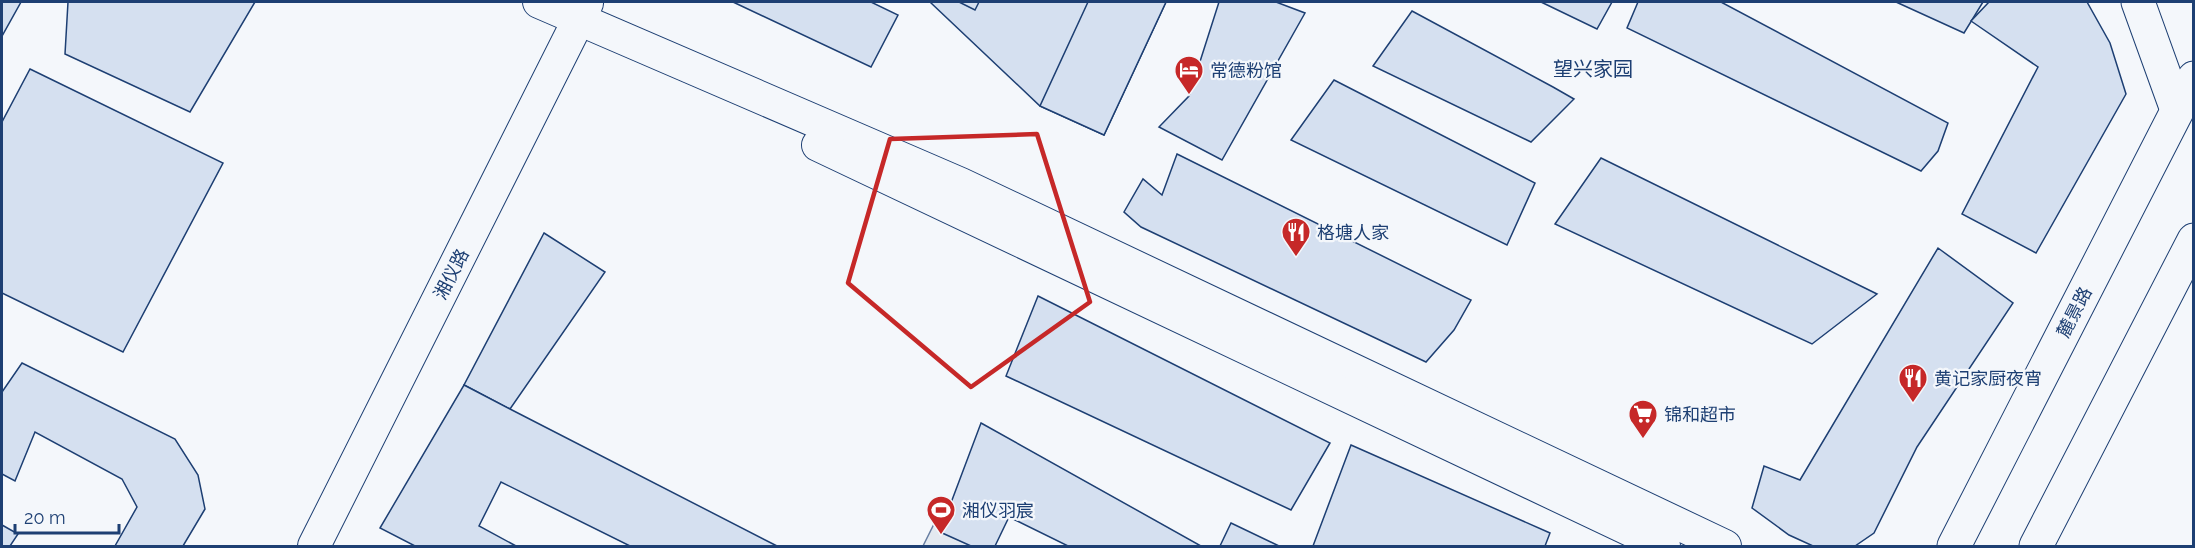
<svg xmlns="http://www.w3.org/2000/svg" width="2195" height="548" font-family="Raleway,'Noto Sans SC',sans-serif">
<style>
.green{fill:#e3e9f0;stroke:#687fa3;stroke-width:1.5}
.building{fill:#d5e0f0;stroke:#1d3f73;stroke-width:1.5}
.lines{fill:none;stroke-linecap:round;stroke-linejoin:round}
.street-casing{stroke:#1d3f73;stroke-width:34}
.primary-casing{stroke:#1d3f73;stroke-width:35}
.street{stroke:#f4f7fb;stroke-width:32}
.primary{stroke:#f4f7fb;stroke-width:33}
.marked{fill:none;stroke:#c62828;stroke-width:4.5;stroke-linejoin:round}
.labels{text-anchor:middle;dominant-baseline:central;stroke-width:4.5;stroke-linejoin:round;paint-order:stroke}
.poi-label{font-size:18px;fill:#1d3f73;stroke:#f4f7fb;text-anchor:start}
.street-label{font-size:18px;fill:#1d3f73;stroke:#f4f7fb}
.neighbourhood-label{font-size:20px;fill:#1d3f73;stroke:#f4f7fb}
</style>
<rect width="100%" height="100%" fill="#f4f7fb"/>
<polygon class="green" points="934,524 974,546 923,546"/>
<g class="building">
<polygon points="2,2 21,2 2,36"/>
<polygon points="68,2 255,2 190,112 65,54"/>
<polygon points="733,2 871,2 898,15 871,67"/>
<polygon points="930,2 1166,2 1104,135 1040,106"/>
<polygon points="959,2 979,2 975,10"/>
<polygon points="1088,2 1166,2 1104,135 1040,106"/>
<polygon points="1219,2 1276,2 1305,13 1222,160 1159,127 1189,96"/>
<polygon points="1541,2 1612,2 1597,29"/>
<polygon points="1638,2 1721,2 1948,123 1938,151 1921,171 1627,28"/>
<polygon points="1896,2 1983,2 1964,33"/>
<polygon points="1989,2 2087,2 2110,43 2126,94 2036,253 1962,214 2038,67 1971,21"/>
<polygon points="1412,11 1553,87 1574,99 1531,142 1373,66"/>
<polygon points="30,69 223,163 123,352 2,293 2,122"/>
<polygon points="1334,80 1535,183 1507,245 1291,140"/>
<polygon points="1177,154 1471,300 1454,330 1426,362 1141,227 1124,212 1143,179 1162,195"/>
<polygon points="1601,158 1877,294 1812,344 1555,224"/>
<polygon points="544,233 605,272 510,409 464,385"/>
<polygon points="1938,248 2013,303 1917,447 1874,533 1855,546 1813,546 1789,535 1752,508 1764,466 1800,480"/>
<polygon points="1038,296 1330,443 1291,510 1006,376"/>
<polygon points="22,363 175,439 198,475 205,509 183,546 115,546 137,507 122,479 35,432 15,481 2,474 2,392"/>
<polygon points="464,385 510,409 777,546 630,546 501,482 479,526 516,546 415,546 380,528"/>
<polygon points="981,423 1201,546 1068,546 1009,517 995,546 971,546 940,532"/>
<polygon points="1351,445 1550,533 1545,546 1313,546"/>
<polygon points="1231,523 1279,546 1220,546"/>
<polygon points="2,525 18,534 10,546 2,546"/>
</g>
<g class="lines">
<g class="street-casing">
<g id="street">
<polyline points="539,2 961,184 1725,546"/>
<polyline points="818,145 1664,546"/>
<polyline points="314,546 587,3"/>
</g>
</g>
<g class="primary-casing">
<g id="primary">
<polyline points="2138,2 2177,110"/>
<polyline points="1954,546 2194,78"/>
<polyline points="2036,546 2194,240"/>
</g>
</g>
<use href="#street" class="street"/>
<use href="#primary" class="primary"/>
</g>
<path class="marked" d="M1037 134 1090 302 971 387 848 283 890 139Z"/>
<defs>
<g id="hotel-pin" transform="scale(1.5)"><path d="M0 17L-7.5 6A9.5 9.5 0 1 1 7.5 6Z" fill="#c62828" stroke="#f4f7fb"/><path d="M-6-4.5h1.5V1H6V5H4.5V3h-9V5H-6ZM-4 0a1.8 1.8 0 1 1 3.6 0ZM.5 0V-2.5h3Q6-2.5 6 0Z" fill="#fff"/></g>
<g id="restaurant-pin" transform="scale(1.5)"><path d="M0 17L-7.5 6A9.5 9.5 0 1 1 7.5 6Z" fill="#c62828" stroke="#f4f7fb"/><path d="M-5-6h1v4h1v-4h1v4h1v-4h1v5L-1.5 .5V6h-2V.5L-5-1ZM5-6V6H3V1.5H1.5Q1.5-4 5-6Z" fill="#fff"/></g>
<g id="supermarket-pin" transform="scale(1.5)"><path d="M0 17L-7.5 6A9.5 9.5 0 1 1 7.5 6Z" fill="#c62828" stroke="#f4f7fb"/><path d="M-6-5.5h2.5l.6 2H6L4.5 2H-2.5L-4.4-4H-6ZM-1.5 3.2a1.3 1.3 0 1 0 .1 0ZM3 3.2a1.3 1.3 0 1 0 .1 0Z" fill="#fff"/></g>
<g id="stadium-pin" transform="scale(1.5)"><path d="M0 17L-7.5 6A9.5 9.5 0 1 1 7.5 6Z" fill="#c62828" stroke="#f4f7fb"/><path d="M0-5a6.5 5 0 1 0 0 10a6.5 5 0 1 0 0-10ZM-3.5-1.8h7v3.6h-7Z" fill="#fff"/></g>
</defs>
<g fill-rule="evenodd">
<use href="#hotel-pin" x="1189" y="70"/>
<use href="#restaurant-pin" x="1296" y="232"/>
<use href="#restaurant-pin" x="1913" y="378"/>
<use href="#supermarket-pin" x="1643" y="414"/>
<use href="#stadium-pin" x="941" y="510"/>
</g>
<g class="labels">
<g class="poi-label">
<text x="1210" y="70">常德粉馆</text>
<text x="1317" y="232">格塘人家</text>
<text x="1934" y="378">黄记家厨夜宵</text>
<text x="1664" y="414">锦和超市</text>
<text x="962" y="510">湘仪羽宸</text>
</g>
<g class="street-label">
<text transform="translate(451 274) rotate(-63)">湘仪路</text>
<text transform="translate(2074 312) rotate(-63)">麓景路</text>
</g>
<g class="neighbourhood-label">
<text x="1593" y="69">望兴家园</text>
</g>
</g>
<rect width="2195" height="548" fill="none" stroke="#1d3f73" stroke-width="6"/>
<path d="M15 524v9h104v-9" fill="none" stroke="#1d3f73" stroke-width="3"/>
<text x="24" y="524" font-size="18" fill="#1d3f73" stroke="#f4f7fb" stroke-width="4.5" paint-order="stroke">20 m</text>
</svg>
